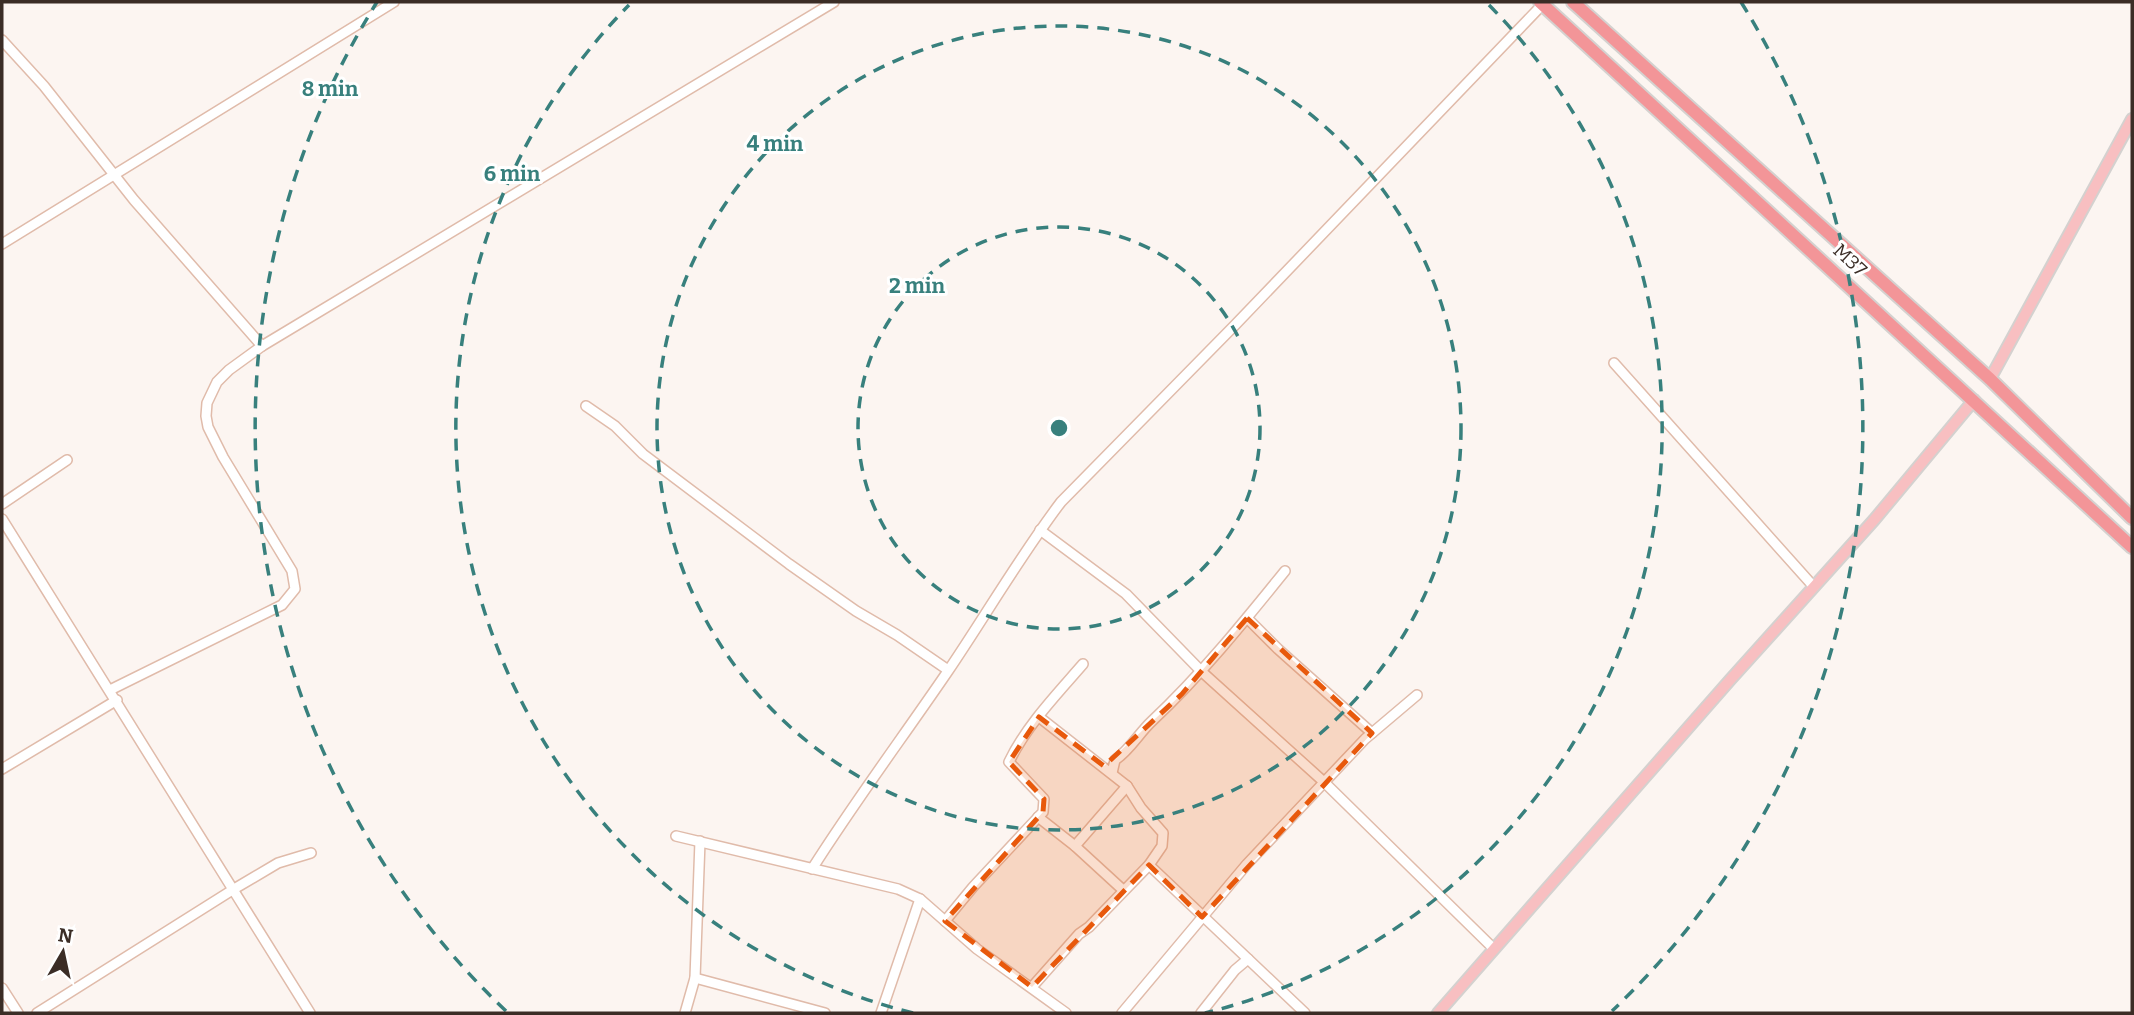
<svg xmlns="http://www.w3.org/2000/svg" width="2134" height="1015" font-family="Bitter,serif">
<style>
.lines{fill:none;stroke-linecap:round;stroke-linejoin:round}
.minor-casing{stroke:#e0bbaa;stroke-width:12}
.major-casing{stroke:#d4d1cf;stroke-width:14}
.highway-casing{stroke:#d4d1cf;stroke-width:16}
.minor{stroke:#fff;stroke-width:9}
.major{stroke:#f8bfc1;stroke-width:10}
.highway{stroke:#f39598;stroke-width:12}
.marked{fill:#e8590c;fill-opacity:0.2;stroke:#e8590c;stroke-width:5;stroke-dasharray:14 9;stroke-linejoin:round}
.ring{fill:none;stroke:#38807d;stroke-width:3.5;stroke-dasharray:12 9}
.labels{text-anchor:middle;dominant-baseline:central;stroke-width:6;stroke-linejoin:round;paint-order:stroke}
.street-label{font-size:19px;fill:#3b2d26;stroke:#fff}
.centre{fill:#38807d;stroke:#fff;stroke-width:3.5}
.ring-label{font-size:21px;text-anchor:middle;font-weight:bold;fill:#38807d;stroke:#fff;stroke-width:6;stroke-linejoin:round;paint-order:stroke}
</style>
<rect width="100%" height="100%" fill="#fcf5f1"/>
<g class="lines">
<g class="minor-casing">
<g id="minor">
<polyline points="2,40 44,86 134,200 262,346 834,2"/>
<polyline points="2,244 394,2"/>
<polyline points="1614,363 1814,587"/>
<polyline points="586,406 615,426 643,454 789,564 856,611 897,635 948,670"/>
<polyline points="2,504 67,460"/>
<polyline points="2,519 310,1013"/>
<polyline points="1040,530 1126,594 1201,671 1324,782 1493,948"/>
<polyline points="1247,618 1278,649 1372,733"/>
<polyline points="110,690 282,605 295,589 292,571 223,457 208,427 206,416 207,403 217,382 229,370 262,346"/>
<polyline points="2,769 117,700"/>
<path d="M1112 773 1115 760C1130 750 1139 733 1152 721 1201 675 1243 623 1285 571"/>
<polyline points="1038,817 1075,846 1123,890"/>
<polyline points="676,836 898,889 920,899 977,949 1066,1013"/>
<polyline points="1075,846 1127,786"/>
<polyline points="1149,865 1305,1013"/>
<path d="M812 869C855 801 903 737 948 671 986 615 1020 556 1061 502L1235 325 1543 4"/>
<path d="M945 921 973 887 1043 812 1044 799 1009 762C1026 726 1057 694 1083 664"/>
<polyline points="695,978 825,1013"/>
<polyline points="1032,987 1079,934 1089,927 1149,865 1162,846 1163,833 1141,808 1127,786 1039,717"/>
<polyline points="2,988 18,1013"/>
<polyline points="37,1013 234,889 278,863 311,853"/>
<polyline points="685,1013 695,978 700,841"/>
<polyline points="881,1013 920,899"/>
<polyline points="1122,1013 1247,864 1365,739 1417,695"/>
<polyline points="1201,1013 1235,970 1248,959"/>
</g>
</g>
<g class="major-casing">
<g id="major">
<polyline points="1990,379 2132,119"/>
<polyline points="1438,1013 1730,680 1874,520 1974,400"/>
</g>
</g>
<g class="highway-casing">
<g id="highway">
<polyline points="1540,2 2132,547"/>
<polyline points="1573,2 1990,379 2132,518"/>
</g>
</g>
<use href="#minor" class="minor"/>
<use href="#major" class="major"/>
<use href="#highway" class="highway"/>
</g>
<path class="marked" d="M1247 618 1372 733 1202 917 1149 865 1032 987 945 921 1043 812 1044 799 1009 762 1039 717 1104 766 1182 694Z"/>
<g class="ring">
<circle cx="1059" cy="428" r="201"/>
<circle cx="1059" cy="428" r="402"/>
<path d="M913 1013A603 603 0 0 1 629 5M1489 5A603 603 0 0 1 1205 1013"/>
<path d="M506 1011A804 804 0 0 1 377 2M1741 2A804 804 0 0 1 1612 1011"/>
</g>
<g class="labels">
<g class="street-label">
<text transform="translate(1850 260) rotate(43)">M37</text>
</g>
</g>
<circle cx="1059" cy="428" r="10" class="centre"/>
<g class="ring-label">
<text x="330" y="96">8 min</text>
<text x="775" y="151">4 min</text>
<text x="512" y="181">6 min</text>
<text x="917" y="293">2 min</text>
</g>
<rect width="2134" height="1015" fill="none" stroke="#3b2d26" stroke-width="7"/>
<g transform="translate(63 952) rotate(9)" stroke="#ffffff" stroke-width="5" paint-order="stroke">
<path d="M0-5L12 26L0 18L-12 26Z" fill="#3b2d26"/>
<text y="-10" font-size="19" font-weight="bold" text-anchor="middle" fill="#3b2d26">N</text>
</g>
</svg>
